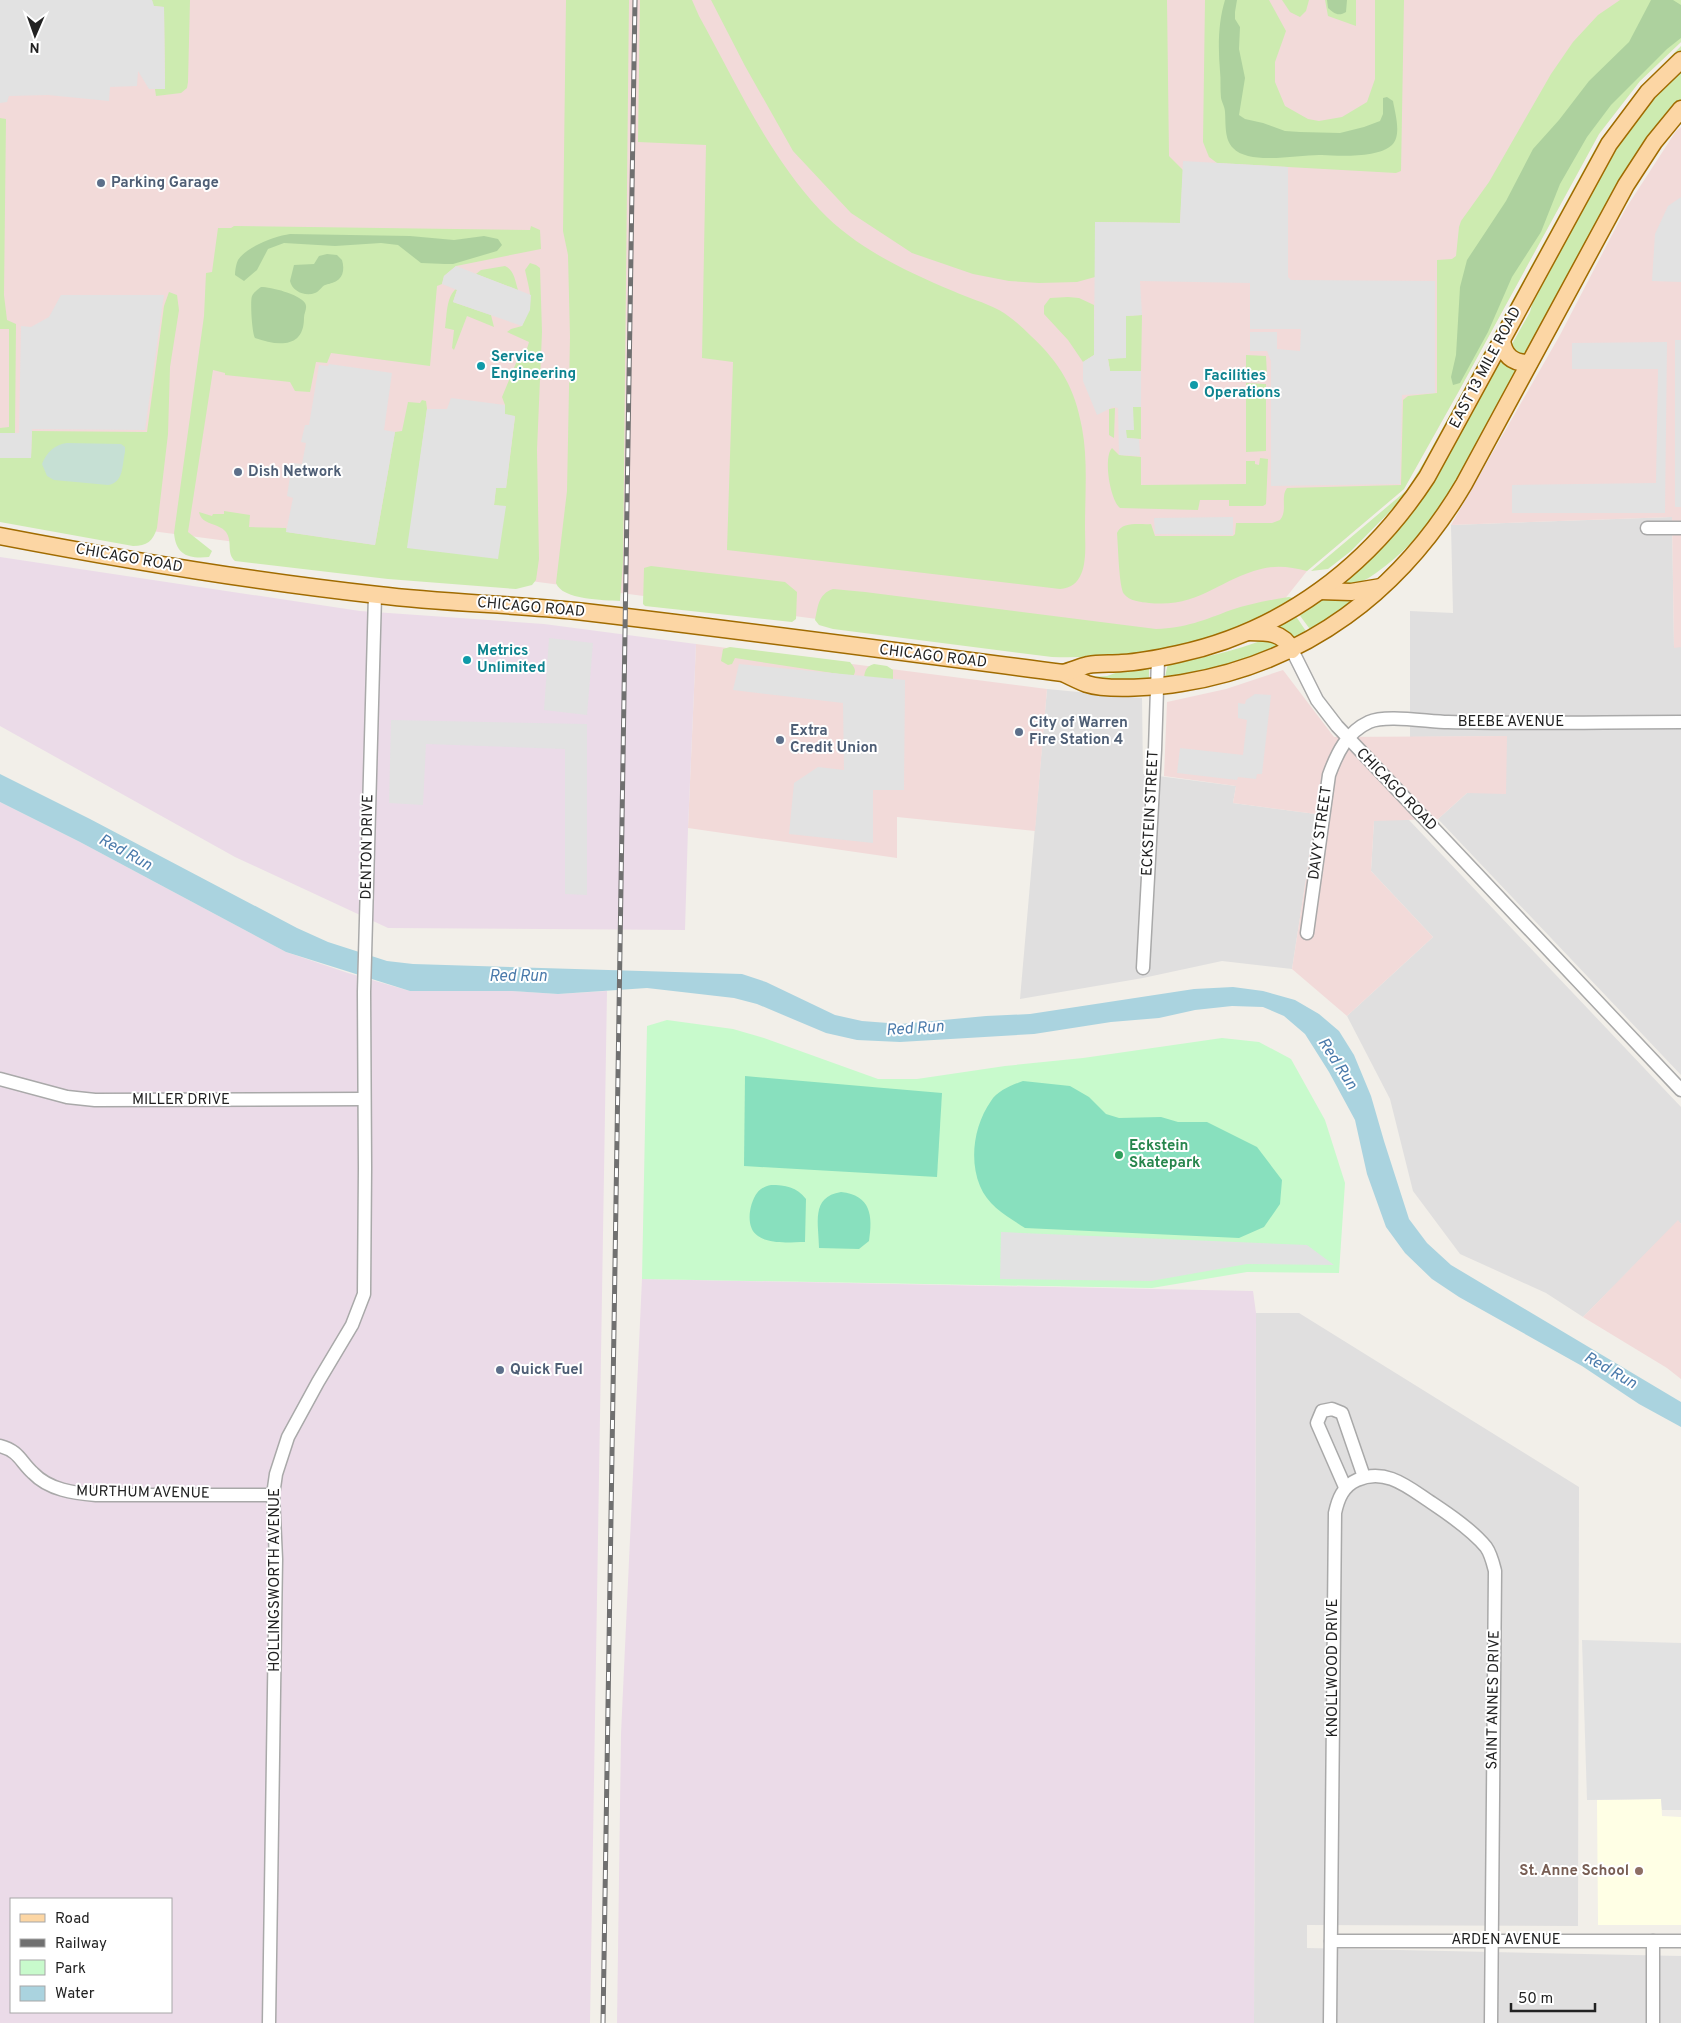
<svg xmlns="http://www.w3.org/2000/svg" width="1681" height="2023" font-family="Overpass,sans-serif">
<style>
.residential{fill:#e0dfdf}
.commercial{fill:#f2dad9}
.industrial{fill:#ebdbe8;fill-rule:evenodd}
.education{fill:#ffffe5}
.grass{fill:#cdebb0}
.forest{fill:#add19e}
.wetland{fill:#c6e0d4}
.park{fill:#c8facc}
.pitch{fill:#88e0be}
.parking{fill:#e2e2e2}
.water{fill:#aad3df}
.lines{fill:none;stroke-linecap:round;stroke-linejoin:round}
.minor-casing{stroke:#a9a9a9;stroke-width:15}
.major-casing{stroke:#a06b00;stroke-width:19}
.minor{stroke:#fff;stroke-width:12}
.major{stroke:#fcd6a4;stroke-width:16}
.rail-casing{stroke:#707070;stroke-width:5}
.rail{stroke:#fff;stroke-width:3;stroke-dasharray:9;stroke-linecap:butt}
.service-dot{fill:#5c6f8a;stroke:#fff;stroke-width:2}
.culture-dot{fill:#0f9aa8;stroke:#fff;stroke-width:2}
.leisure-dot{fill:#2e9e5b;stroke:#fff;stroke-width:2}
.education-dot{fill:#8d6e63;stroke:#fff;stroke-width:2}
.labels{text-anchor:middle;dominant-baseline:central;stroke-width:4;stroke-linejoin:round;paint-order:stroke}
.service-label{font-size:15px;font-weight:bold;fill:#4e5e75;stroke:#fff;text-anchor:start}
.culture-label{font-size:15px;font-weight:bold;fill:#0d838f;stroke:#fff;text-anchor:start}
.street-label{font-size:15px;fill:#222;stroke:#fff}
.leisure-label{font-size:15px;font-weight:bold;fill:#27864d;stroke:#fff;text-anchor:start}
.education-label{font-size:15px;font-weight:bold;fill:#785e54;stroke:#fff;text-anchor:end}
.water-label{font-size:16px;font-style:italic;fill:#4a7aab;stroke:#fff}
</style>
<rect width="100%" height="100%" fill="#f2efe9"/>
<g class="residential">
<polygon points="1672,517 1674,647 1681,647 1681,1075 1438,819 1467,793 1507,736 1410,737 1410,611 1453,613 1451,525"/>
<polygon points="1047,689 1142,698 1143,774 1236,786 1233,803 1316,814 1292,969 1222,961 1143,978 1020,999"/>
<polygon points="1374,820 1409,820 1681,1107 1681,1224 1678,1221 1583,1317 1546,1293 1460,1254 1413,1191 1390,1099 1347,1016 1433,937 1371,871"/>
<polygon points="1256,1313 1299,1313 1579,1487 1578,1926 1307,1925 1307,1948 1681,1956 1681,2023 1254,2023"/>
</g>
<g class="commercial">
<polygon points="0,0 1681,0 1681,42 1640,81 1599,134 1460,389 1404,489 1307,571 1284,600 1098,656 0,511"/>
<polygon points="1681,127 1681,647 1674,648 1672,517 1451,525 1560,335 1626,208 1676,131"/>
<polygon points="696,644 1047,689 1035,831 897,817 897,858 688,828"/>
<polygon points="1283,670 1334,737 1507,736 1506,794 1467,793 1438,819 1374,821 1371,871 1433,937 1347,1016 1292,969 1316,814 1233,803 1236,786 1164,776 1167,702 1226,689"/>
<polygon points="1678,1220 1681,1224 1681,1379 1667,1368 1583,1317"/>
</g>
<g class="industrial">
<polygon points="0,557 360,611 544,624 696,644 688,828 685,930 388,928 235,857 0,726"/>
<path d="M0 802 80 842 286 952 348 973 410 991H512L558 994 607 991 590 2023H0ZM11 1899H171V2012H11Z"/>
<polygon points="642,1279 1253,1291 1256,1313 1254,2023 617,2023 621,1734"/>
</g>
<polygon class="education" points="1661,1799 1662,1816 1681,1817 1681,1925 1598,1925 1597,1800"/>
<g class="grass">
<polygon points="152,0 190,0 188,82 187,88 181,93 156,96 155,89 165,89 164,7 153,6"/>
<path d="M566 0H629L623 562 620 601C604 600 562 600 556 583L567 491 570 337 568 255 563 231Z"/>
<path d="M640 0H692L699 16C736 83 768 154 820 210 856 248 905 271 953 291 968 298 984 302 999 310 1011 317 1021 326 1031 336 1060 363 1075 388 1082 428 1088 460 1085 494 1085 527 1085 549 1090 587 1060 589L727 550 733 362 702 358 706 145 638 142Z"/>
<polygon points="711,0 1167,0 1169,156 1183,170 1180,223 1095,222 1095,277 1077,282 1039,283 1009,281 973,274 912,253 851,213 793,151 745,66"/>
<polygon points="1205,0 1269,0 1286,31 1275,62 1275,82 1285,106 1308,119 1319,121 1342,117 1367,102 1375,79 1375,0 1404,0 1401,171 1396,173 1217,163 1209,157 1203,142"/>
<polygon points="1282,0 1309,0 1306,11 1300,17 1290,12"/>
<polygon points="1325,0 1356,0 1356,26 1328,16"/>
<path d="M1620 0H1681V42L1640 81 1599 134 1460 389 1404 489 1307 571C1291 567 1277 565 1261 569 1217 580 1200 608 1149 603 1141 602 1129 601 1124 594 1119 588 1118 544 1117 533 1122 521 1140 525 1151 524L1155 536H1233L1235 534 1236 523H1272L1280 520C1288 511 1280 497 1287 488L1401 485 1403 400 1408 396 1437 393V260L1452 259 1456 256 1459 227 1461 221 1489 182 1551 74 1573 42 1598 15Z"/>
<polygon points="1681,46 1681,51 1666,64 1425,467 1408,493 1351,551 1328,569 1311,571 1407,490 1424,462 1600,140 1641,87"/>
<polygon points="1681,67 1681,100 1677,104 1526,355 1522,356 1512,349 1512,344 1530,312 1537,286 1602,167 1631,123"/>
<polygon points="0,118 6,119 4,295 7,320 16,324 15,433 0,433 0,428 9,427 9,329 0,329"/>
<path d="M234 226 530 230 531 226 540 230 541 249 456 266 444 276 442 284 437 286 430 366 331 353 327 363 316 362 310 392 295 391 290 382 225 375V373L213 370 188 532 212 551 209 557C188 559 176 555 174 533L204 316 206 273 212 272 218 228H231Z"/>
<path d="M530 263 536 265 540 268 542 332 537 450 539 559 536 580 532 585 516 589 388 579 235 561C226 553 233 542 226 532 218 522 202 526 199 512L212 516 213 514H224V511L250 515 249 527 286 528 287 532 375 545 395 432 402 431 408 402 420 403 422 400 426 401 427 409 408 548 506 507 494 505 496 487 506 488 515 417 505 414V405L502 397 521 351 526 352 529 342 507 332 511 329 522 326C534 301 531 297 525 270Z"/>
<path d="M505 266C514 270 515 280 518 290L476 274 481 270Z"/>
<path d="M456 289 457 290 453 302 491 315 494 327 467 316 454 350 452 348 454 330 445 328C447 316 446 297 456 289Z"/>
<path d="M169 292 177 295 179 310 170 367 168 434 157 528C153 541 147 546 133 546L0 522V458H31L32 431 147 432 164 306Z"/>
<polygon points="1068,297 1079,298 1094,305 1094,355 1083,362 1068,340 1044,314 1044,306 1050,298"/>
<polygon points="1142,315 1141,371 1110,371 1108,359 1126,357 1126,316"/>
<polygon points="1246,355 1266,356 1267,376 1246,376"/>
<path d="M1499 358 1518 369C1480 441 1446 524 1376 573 1368 579 1352 589 1342 583L1349 577Z"/>
<polygon points="1246,383 1266,384 1266,451 1246,452"/>
<polygon points="1133,407 1141,407 1141,439 1126,438 1126,430"/>
<polygon points="1115,408 1114,438 1109,435 1109,409"/>
<path d="M1112 448 1119 455 1141 457V485L1246 484V461H1255V464L1259 465 1260 458 1268 459 1266 504 1263 506H1229V500H1200L1198 510 1120 508C1110 500 1103 457 1112 448Z"/>
<polygon points="651,566 785,582 797,592 796,619 792,622 645,606 643,604 644,568"/>
<path d="M833 589 865 592 1156 629C1186 628 1204 620 1231 610 1250 604 1269 600 1289 597L1293 598C1284 608 1270 613 1257 619 1193 648 1122 659 1052 657L833 629 819 625 815 620C818 607 818 594 833 589Z"/>
<polygon points="1320,599 1356,601 1312,632 1298,613"/>
<polygon points="1295,615 1308,634 1296,640 1276,628 1276,625"/>
<path d="M1266 639 1284 645 1236 665 1167 678 1165 677 1168 663C1202 659 1234 651 1266 639Z"/>
<path d="M730 647 850 662C856 669 857 672 851 679L839 674 735 658 732 664 728 665 721 661 723 649Z"/>
<path d="M874 664 887 666 893 670V694L864 680C864 672 866 666 874 664Z"/>
<polygon points="1149,667 1149,679 1113,681 1089,677 1107,676 1127,669"/>
</g>
<g class="forest">
<path d="M1225 0H1237L1235 12V19L1240 27 1239 49 1245 78 1239 115 1245 119 1263 123 1285 131 1300 132 1340 133 1364 127 1380 121 1383 114V98L1387 97 1393 101C1395 113 1402 135 1392 145 1378 158 1340 156 1322 155 1299 154 1250 166 1233 148 1224 139 1226 123 1225 112 1225 107 1222 103 1221 98 1220 89 1221 80 1220 71 1218 47 1218 23 1225 0Z"/>
<path d="M1327 0H1347L1346 12C1338 17 1334 13 1328 8Z"/>
<polygon points="1651,0 1673,0 1681,5 1681,38 1667,49 1611,105 1587,137 1560,184 1541,232 1512,277 1488,332 1460,383 1453,385 1451,377 1456,355 1460,287 1467,260 1506,201 1533,149 1559,120 1589,81 1629,42"/>
<path d="M290 234 410 236 454 240 484 236 498 239 502 245 497 251 453 264H445L421 263 398 245 381 243 335 246 284 243 268 249 257 270 244 281 235 275C235 271 236 264 238 260 246 247 275 236 290 234Z"/>
<path d="M327 254 337 255 342 260C345 270 343 280 332 283 332 283 325 285 325 285 321 287 320 291 315 293 305 297 292 291 290 281L294 265 314 264 319 256Z"/>
<path d="M261 287C271 287 299 294 305 303 308 308 304 312 304 318 304 349 277 346 255 338 252 333 250 301 252 296 254 292 257 290 261 287Z"/>
</g>
<path class="wetland" d="M67 443 121 444 125 447V452C122 465 124 483 108 485L54 480 47 476 42 464C46 453 55 444 67 443Z"/>
<polygon class="park" points="667,1020 733,1029 764,1038 878,1079 917,1079 1005,1066 1083,1058 1222,1038 1259,1042 1291,1059 1325,1120 1345,1183 1339,1273 1247,1272 1152,1288 642,1279 647,1026"/>
<g class="pitch">
<polygon points="745,1076 942,1093 937,1177 744,1166"/>
<path d="M1023 1081 1070 1086 1089 1097 1106 1114 1119 1118 1161 1117 1178 1122H1207L1257 1147 1282 1180 1280 1204 1264 1227 1239 1238 1025 1228C1008 1217 988 1206 980 1186 969 1160 974 1125 991 1101 997 1091 1012 1085 1023 1081Z"/>
<path d="M771 1185C785 1185 797 1187 806 1199L805 1242C790 1242 771 1245 758 1236 745 1228 749 1204 757 1193 761 1188 766 1186 771 1185Z"/>
<path d="M841 1192C871 1195 873 1216 869 1241L859 1249 819 1248C819 1224 810 1197 841 1192Z"/>
</g>
<g class="parking">
<polygon points="0,0 152,0 154,6 164,7 165,89 149,89 138,71 137,86 110,87 109,101 48,95 9,96 7,102 0,103"/>
<polygon points="1183,161 1288,167 1288,277 1291,280 1435,281 1435,393 1402,395 1400,484 1271,486 1271,361 1267,351 1250,351 1250,332 1277,332 1277,349 1300,351 1301,329 1250,329 1250,283 1140,281 1142,315 1126,316 1126,358 1108,359 1110,371 1141,371 1141,407 1133,407 1134,430 1126,430 1127,438 1139,439 1140,456 1119,455 1118,408 1113,407 1097,415 1083,381 1083,362 1094,355 1095,222 1180,223"/>
<polygon points="1681,197 1681,282 1652,281 1655,234 1668,206"/>
<polygon points="456,266 531,295 530,310 522,326 453,302 457,290 442,284 444,276"/>
<polygon points="61,295 164,295 145,430 32,429 31,458 0,458 0,433 19,433 21,326 31,327 49,317"/>
<rect x="1675" y="340" width="6" height="167"/>
<polygon points="1667,342 1665,513 1512,513 1512,485 1656,483 1658,369 1572,369 1572,343"/>
<polygon points="329,364 392,373 384,430 395,432 375,545 286,532 293,498 287,496 292,463 302,464 306,443 301,442 305,425 309,425 319,365 328,366"/>
<polygon points="451,398 505,405 505,414 515,416 506,488 496,488 494,505 506,506 498,559 407,548 427,409 447,409"/>
<polygon points="1233,517 1233,535 1155,534 1154,518"/>
<polygon points="549,638 593,643 587,715 544,710"/>
<polygon points="739,664 905,680 904,790 873,790 873,843 789,834 794,783 818,767 844,770 843,703 733,690"/>
<polygon points="1255,694 1271,695 1262,774 1257,774 1256,779 1238,777 1237,780 1177,773 1180,748 1243,755 1247,720 1238,718 1238,703 1245,704 1246,700"/>
<polygon points="391,720 587,724 587,895 565,894 565,749 426,744 423,805 389,803"/>
<polygon points="1001,1232 1307,1245 1334,1265 1247,1264 1151,1281 1000,1279"/>
<polygon points="1582,1640 1681,1643 1681,1810 1662,1810 1661,1799 1587,1800"/>
</g>
<polygon class="water" points="0,774 90,819 297,928 328,942 387,961 413,964 742,974 766,982 835,1015 862,1021 901,1024 986,1016 1030,1014 1194,989 1233,987 1263,991 1295,1000 1319,1014 1339,1031 1354,1055 1371,1096 1384,1141 1409,1219 1427,1243 1451,1265 1681,1402 1681,1427 1639,1404 1582,1366 1459,1297 1432,1279 1405,1253 1386,1227 1367,1174 1355,1120 1329,1072 1305,1034 1284,1016 1263,1007 1232,1006 1195,1010 1159,1018 1111,1022 1034,1034 900,1042 857,1040 826,1033 757,1004 734,998 647,988 558,994 512,991 410,991 286,952 80,842 0,802"/>
<g class="lines">
<g class="minor-casing">
<g id="minor">
<polyline points="1647,528 1681,528"/>
<polyline points="1292,650 1317,700 1337,726 1681,1090"/>
<path d="M1307 933 1329 775C1337 753 1347 732 1369 722 1386 714 1429 722 1448 722 1526 724 1604 722 1681 722"/>
<polyline points="1143,968 1155,750 1158,659"/>
<polyline points="0,1079 67,1097 95,1100 364,1099"/>
<path d="M0 1446C19 1451 20 1461 33 1473 49 1490 74 1493 96 1495H273"/>
<polyline points="1345,1487 1317,1423 1322,1411 1332,1409 1342,1413 1364,1477"/>
<polyline points="1331,1941 1681,1941"/>
<polyline points="269,2023 276,1559 273,1495 276,1474 288,1437 318,1382 352,1325 364,1294 365,1168 364,992 375,595"/>
<path d="M1330 2023 1335 1513C1338 1499 1343 1486 1357 1480 1386 1467 1409 1488 1432 1503 1450 1515 1472 1530 1486 1547 1491 1554 1493 1563 1495 1571L1491 2023"/>
<polyline points="1653,2023 1653,1941"/>
</g>
</g>
<g class="major-casing">
<g id="major">
<path d="M1502 340C1504 356 1513 363 1529 363"/>
<path d="M0 536C125 560 251 581 378 595 444 603 510 604 576 611 739 630 901 652 1063 673 1071 677 1079 681 1087 684 1108 691 1160 687 1182 683 1306 663 1401 591 1464 484L1626 185 1654 142 1681 109"/>
<polyline points="1320,591 1351,592 1381,587"/>
<path d="M1249 632C1268 632 1283 632 1292 650"/>
<path d="M1063 673C1071 671 1080 667 1088 665 1099 663 1111 664 1122 663 1141 662 1160 658 1178 654 1284 631 1369 566 1427 477L1609 144 1648 92 1681 60"/>
</g>
</g>
<use href="#minor" class="minor"/>
<use href="#major" class="major"/>
<g class="rail-casing">
<polyline id="rail" points="603,2023 635,0"/>
</g>
<use href="#rail" class="rail"/>
</g>
<g class="service-dot">
<circle cx="101" cy="183" r="5"/>
<circle cx="238" cy="472" r="5"/>
<circle cx="1019" cy="732" r="5"/>
<circle cx="780" cy="740" r="5"/>
<circle cx="500" cy="1370" r="5"/>
</g>
<g class="culture-dot">
<circle cx="481" cy="366" r="5"/>
<circle cx="1194" cy="385" r="5"/>
<circle cx="467" cy="660" r="5"/>
</g>
<circle class="leisure-dot" cx="1119" cy="1155" r="5"/>
<circle class="education-dot" cx="1639" cy="1871" r="5"/>
<g class="labels">
<g class="service-label">
<text x="111" y="183">Parking Garage</text>
<text x="248" y="472">Dish Network</text>
<text x="1029" y="723">City of Warren<tspan x="1029" dy="17">Fire Station 4</tspan></text>
<text x="790" y="731">Extra<tspan x="790" dy="17">Credit Union</tspan></text>
<text x="510" y="1370">Quick Fuel</text>
</g>
<g class="culture-label">
<text x="491" y="357">Service<tspan x="491" dy="17">Engineering</tspan></text>
<text x="1204" y="376">Facilities<tspan x="1204" dy="17">Operations</tspan></text>
<text x="477" y="651">Metrics<tspan x="477" dy="17">Unlimited</tspan></text>
</g>
<g class="street-label">
<text transform="translate(1486 368) rotate(-62)">EAST 13 MILE ROAD</text>
<text transform="translate(129 559) rotate(10)">CHICAGO ROAD</text>
<text transform="translate(531 608) rotate(5)">CHICAGO ROAD</text>
<text transform="translate(933 657) rotate(7)">CHICAGO ROAD</text>
<text x="1511" y="722">BEEBE AVENUE</text>
<text transform="translate(1396 790) rotate(46)">CHICAGO ROAD</text>
<text transform="translate(1151 813) rotate(-87)">ECKSTEIN STREET</text>
<text transform="translate(1321 833) rotate(-82)">DAVY STREET</text>
<text transform="translate(368 847) rotate(-89)">DENTON DRIVE</text>
<text x="181" y="1100">MILLER DRIVE</text>
<text transform="translate(143 1493) rotate(1)">MURTHUM AVENUE</text>
<text transform="translate(275 1580) rotate(-90)">HOLLINGSWORTH AVENUE</text>
<text transform="translate(1333 1668) rotate(-90)">KNOLLWOOD DRIVE</text>
<text transform="translate(1494 1700) rotate(-89)">SAINT ANNES DRIVE</text>
<text x="1506" y="1940">ARDEN AVENUE</text>
</g>
<g class="leisure-label">
<text x="1129" y="1146">Eckstein<tspan x="1129" dy="17">Skatepark</tspan></text>
</g>
<g class="education-label">
<text x="1629" y="1871">St. Anne School</text>
</g>
<g class="water-label">
<text transform="translate(125 853) rotate(29)">Red Run</text>
<text x="518" y="977">Red Run</text>
<text transform="translate(915 1029) rotate(-4)">Red Run</text>
<text transform="translate(1337 1064) rotate(57)">Red Run</text>
<text transform="translate(1610 1371) rotate(30)">Red Run</text>
</g>
</g>
<rect x="10" y="1898" width="162" height="115" fill="#ffffff" stroke="#a7a7a7"/>
<rect x="20" y="1914" width="25" height="8" fill="#fcd6a4" stroke="#a7a7a7"/>
<text x="55" y="1923" font-size="15" fill="#222222">Road</text>
<rect x="20" y="1939" width="25" height="8" fill="#707070" stroke="#a7a7a7"/>
<text x="55" y="1948" font-size="15" fill="#222222">Railway</text>
<rect x="20" y="1960" width="25" height="15" fill="#c8facc" stroke="#a7a7a7"/>
<text x="55" y="1973" font-size="15" fill="#222222">Park</text>
<rect x="20" y="1986" width="25" height="15" fill="#aad3df" stroke="#a7a7a7"/>
<text x="55" y="1998" font-size="15" fill="#222222">Water</text>
<g transform="translate(35 35) rotate(182)" stroke="#ffffff" stroke-width="4" paint-order="stroke">
<path d="M0-4L9 19L0 12L-9 19Z" fill="#222222"/>
<text y="-8" font-size="14" font-weight="bold" text-anchor="middle" fill="#222222">N</text>
</g>
<path d="M1511 2003v8h84v-8" fill="none" stroke="#222222" stroke-width="2.5"/>
<text x="1518" y="2003" font-size="15" fill="#222222" stroke="#ffffff" stroke-width="4" paint-order="stroke">50 m</text>
</svg>
